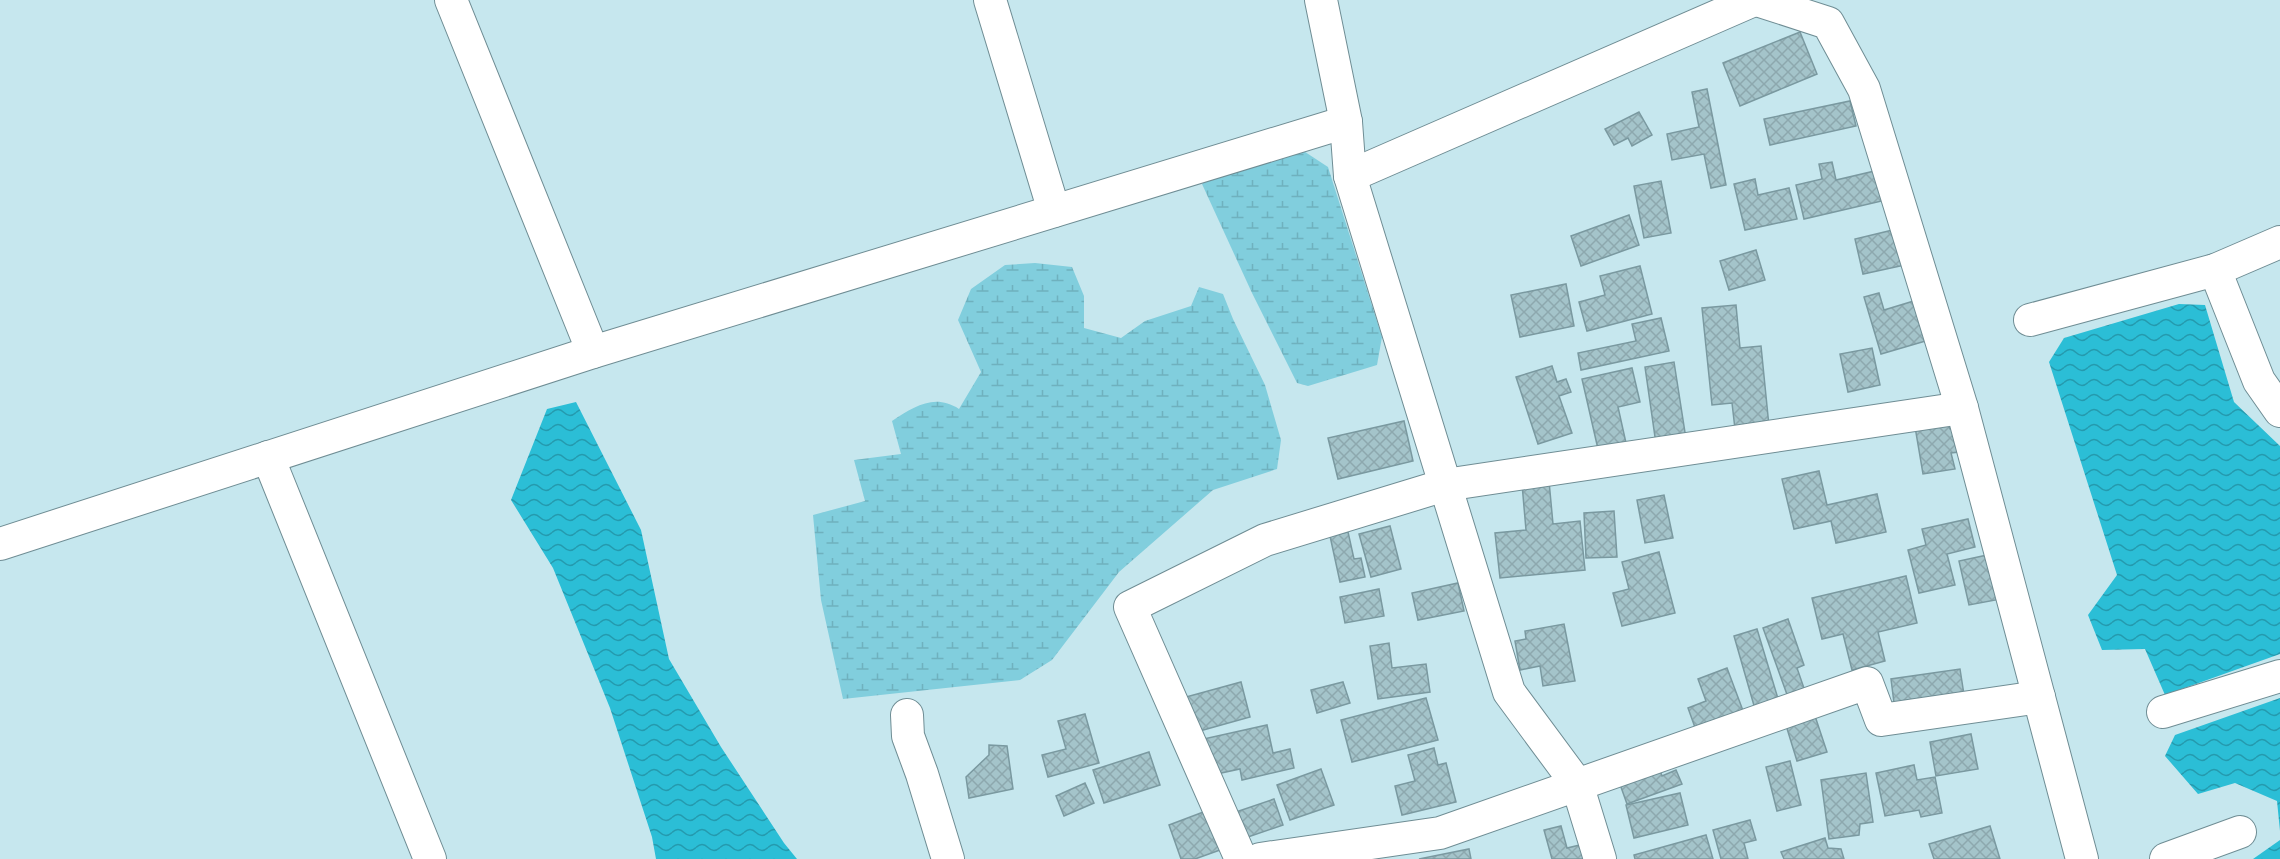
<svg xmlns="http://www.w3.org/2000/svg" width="2280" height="859" font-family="Merriweather,serif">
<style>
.wetland{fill:url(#wetland-marsh)}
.water{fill:url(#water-waves)}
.building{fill:url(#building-cross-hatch);stroke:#7a99a0;stroke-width:1.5}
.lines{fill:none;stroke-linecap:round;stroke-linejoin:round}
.street-casing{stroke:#6f8d94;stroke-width:34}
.street{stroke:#fff;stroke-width:32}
</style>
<defs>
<pattern id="wetland-marsh" width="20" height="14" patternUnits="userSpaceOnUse" patternTransform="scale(1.5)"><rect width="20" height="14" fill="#81cedd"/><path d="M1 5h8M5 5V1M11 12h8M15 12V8" fill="none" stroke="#6fb1be"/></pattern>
<pattern id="water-waves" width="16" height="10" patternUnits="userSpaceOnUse" patternTransform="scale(1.5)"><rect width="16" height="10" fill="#2bbed6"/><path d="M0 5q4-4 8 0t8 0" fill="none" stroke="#249aae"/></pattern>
<pattern id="building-cross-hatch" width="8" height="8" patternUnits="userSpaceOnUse" patternTransform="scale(1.5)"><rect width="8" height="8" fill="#a4c4ca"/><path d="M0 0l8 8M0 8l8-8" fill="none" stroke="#8da8ae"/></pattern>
</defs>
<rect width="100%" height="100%" fill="#c6e7ee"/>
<g class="wetland">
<polygon points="1296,146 1328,167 1382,337 1377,365 1308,386 1297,383 1252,293 1202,184 1220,169"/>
<path d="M1035 263 1072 267 1084 296V328L1121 338 1145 321 1191 306 1199 287 1223 294 1233 319 1265 385 1281 440 1277 469 1213 490 1119 572 1052 660 1020 680 843 699 821 600 813 515 865 501 854 460 901 454 892 421C914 407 934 393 959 409L981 372 958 320 971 289 1005 265Z"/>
</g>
<g class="water">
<polygon points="2179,304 2205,305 2234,402 2280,446 2280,654 2165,695 2145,649 2102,650 2088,615 2117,575 2049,362 2064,338"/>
<polygon points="576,402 641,530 669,659 721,747 784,843 797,859 656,859 652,837 610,708 553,568 511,500 547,409"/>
<polygon points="2280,698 2280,831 2277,801 2235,783 2198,794 2165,756 2175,735"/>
<polygon points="2280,840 2280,859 2253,859"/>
</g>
<g class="building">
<polygon points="1800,32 1817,74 1740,106 1723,63"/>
<polygon points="1707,89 1726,185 1711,188 1704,154 1672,160 1667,134 1699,127 1692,92"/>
<polygon points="1850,101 1856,126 1770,145 1764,119"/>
<polygon points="1639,112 1652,135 1632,146 1628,138 1614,145 1605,129"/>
<polygon points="1832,162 1836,180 1879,170 1886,200 1804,219 1796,185 1822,179 1819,164"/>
<polygon points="1755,179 1758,195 1789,188 1797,219 1745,230 1734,184"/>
<polygon points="1661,181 1671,233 1644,238 1634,186"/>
<polygon points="1629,215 1639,245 1581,266 1571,236"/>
<polygon points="1897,229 1905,265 1863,274 1855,239"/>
<polygon points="1756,250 1765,280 1729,290 1720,261"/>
<polygon points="1640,266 1652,314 1587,331 1579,302 1605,295 1600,276"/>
<polygon points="1566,284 1574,326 1520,337 1511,295"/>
<polygon points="1879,293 1884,310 1917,300 1929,340 1881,354 1864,297"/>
<polygon points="1736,305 1740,348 1761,346 1769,426 1735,429 1732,403 1712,405 1702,308"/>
<polygon points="1661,318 1669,351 1581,370 1578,353 1636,341 1632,324"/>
<polygon points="1872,348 1880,385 1848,392 1840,354"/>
<polygon points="1674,362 1686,439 1656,444 1645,367"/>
<polygon points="1552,366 1557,382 1566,379 1571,392 1559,396 1572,433 1538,444 1516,377"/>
<polygon points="1632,368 1640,402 1618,407 1626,443 1598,449 1582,379"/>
<polygon points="1944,417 1950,429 1963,426 1967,451 1951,453 1955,469 1923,474 1914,421"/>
<polygon points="1404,421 1413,461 1338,479 1328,438"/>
<polygon points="1819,471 1827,505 1877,494 1886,532 1836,543 1831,521 1794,529 1782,479"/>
<polygon points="1549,481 1553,524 1580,521 1585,570 1500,578 1495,533 1526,530 1522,484"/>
<polygon points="1664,495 1673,538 1645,543 1637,500"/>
<polygon points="1614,511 1617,557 1586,558 1584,513"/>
<polygon points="1968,519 1975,547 1947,554 1955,585 1919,593 1908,550 1926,545 1922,529"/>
<polygon points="1390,526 1401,569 1371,577 1359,534"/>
<polygon points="1348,532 1354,559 1361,558 1365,577 1340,582 1330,536"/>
<polygon points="1659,552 1675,613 1622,626 1613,593 1629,589 1622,562"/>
<polygon points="1992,554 2001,599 1969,605 1959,561"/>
<polygon points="1906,576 1917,623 1878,632 1885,661 1852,670 1843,634 1822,639 1812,598"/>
<polygon points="1458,583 1464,611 1418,620 1412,593"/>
<polygon points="1379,589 1384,616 1345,623 1340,597"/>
<polygon points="1788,619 1804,665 1797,668 1806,694 1789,700 1763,628"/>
<polygon points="1564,624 1575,681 1543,686 1540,666 1520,670 1515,641 1526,639 1525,631"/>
<polygon points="1757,629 1779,702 1755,709 1734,636"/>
<polygon points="1389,643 1392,668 1426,664 1430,692 1378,699 1370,646"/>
<polygon points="1727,668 1745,716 1697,733 1688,708 1706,701 1698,679"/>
<polygon points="1960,669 1965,701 1895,711 1891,679"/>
<polygon points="1241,682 1250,717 1196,732 1186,697"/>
<polygon points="1343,682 1350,703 1317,713 1311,690"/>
<polygon points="1426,698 1438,740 1352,762 1341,720"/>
<polygon points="1814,713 1827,752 1797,761 1785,722"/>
<polygon points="1085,714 1099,763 1048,777 1042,755 1066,749 1058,721"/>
<polygon points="1267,725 1273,753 1290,749 1294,768 1242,780 1240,769 1207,776 1199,740"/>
<polygon points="1971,734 1978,769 1936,776 1930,742"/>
<polygon points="989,745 1007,746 1013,789 969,798 966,777 989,755"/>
<polygon points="1434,748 1438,765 1446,763 1456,802 1402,815 1395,786 1415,781 1408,755"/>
<polygon points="1149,752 1160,785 1104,803 1093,770"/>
<polygon points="1656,758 1662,776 1676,770 1682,784 1627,804 1616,773"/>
<polygon points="1790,761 1801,805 1777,811 1766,767"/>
<polygon points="1914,765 1917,780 1935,777 1942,813 1921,817 1919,810 1885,816 1876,773"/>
<polygon points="1321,769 1334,805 1290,820 1277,785"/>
<polygon points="1866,773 1873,822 1860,824 1859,835 1829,839 1821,780"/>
<polygon points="1085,783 1094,803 1064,816 1056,796"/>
<polygon points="1680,793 1688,825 1634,838 1626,805"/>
<polygon points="1274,799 1283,825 1242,839 1233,813"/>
<polygon points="1206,811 1220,850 1195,859 1181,859 1169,825"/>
<polygon points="1750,820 1756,840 1744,843 1748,859 1721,859 1713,830"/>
<polygon points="1561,826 1567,848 1580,845 1584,859 1552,859 1544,830"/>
<polygon points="1990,826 2000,859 1934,859 1929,844"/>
<polygon points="1706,835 1713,859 1635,859 1634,855"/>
<polygon points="1825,838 1828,848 1841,849 1844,859 1784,859 1781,852"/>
<polygon points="1469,849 1471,859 1419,859"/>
</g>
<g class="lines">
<g class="street-casing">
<g id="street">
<polyline points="451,0 593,352"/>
<polyline points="990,0 1054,211"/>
<polyline points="1321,0 1346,122 1350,176 1509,692 1577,784 1600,859"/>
<polyline points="1757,0 1828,23 1864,89 1962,408 2082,859"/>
<polyline points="1350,176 1754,0"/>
<polyline points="2215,270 2259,381 2280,411"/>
<polyline points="2030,320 2215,270 2280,242"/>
<polyline points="268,457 430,859"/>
<polyline points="0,544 593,352 1346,122"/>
<polyline points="2163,712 2280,676"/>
<polyline points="907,715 908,736 922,774 948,859"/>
<polyline points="1241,859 1130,607 1265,540 1445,485 1962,408"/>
<polyline points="1260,859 1440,833 1867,683 1881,720 2039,697"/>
<polyline points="2166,859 2240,832"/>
</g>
</g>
<use href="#street" class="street"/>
</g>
</svg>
